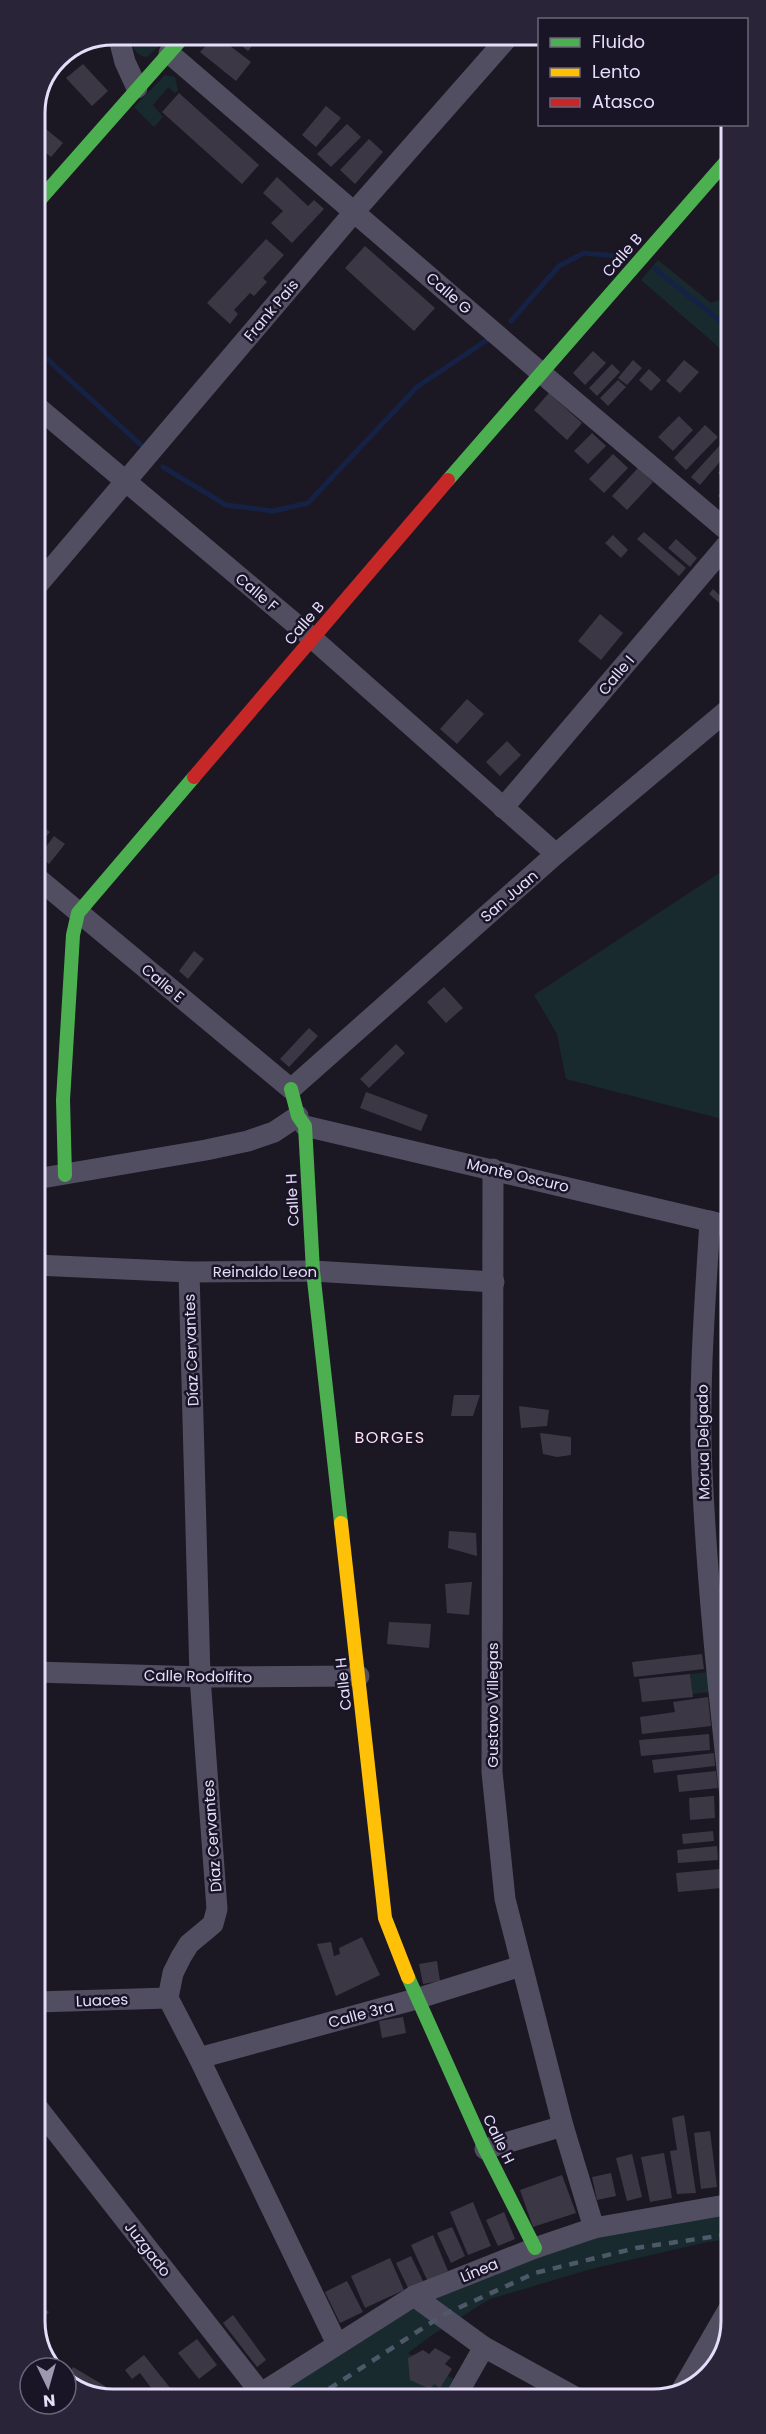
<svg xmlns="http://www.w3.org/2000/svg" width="766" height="2434" font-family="Poppins,sans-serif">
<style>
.green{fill:#182a2e}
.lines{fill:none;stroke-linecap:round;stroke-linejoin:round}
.stream{stroke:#162245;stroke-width:5}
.building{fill:#3b3744}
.street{stroke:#524e61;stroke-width:21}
.fast{stroke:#4caf50;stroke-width:14}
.slow{stroke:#ffc107;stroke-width:14}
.jam{stroke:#c62828;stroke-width:14}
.rail{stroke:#4d5969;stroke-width:4.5;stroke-dasharray:9 8;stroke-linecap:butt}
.labels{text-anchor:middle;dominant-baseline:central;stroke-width:5;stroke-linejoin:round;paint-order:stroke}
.street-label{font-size:15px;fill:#e5defa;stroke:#1a1427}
.neighbourhood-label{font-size:16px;letter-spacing:1.5px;fill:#fbe0ed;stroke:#1a1427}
.rim{fill:none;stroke:#e5defa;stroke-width:3}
</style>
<rect width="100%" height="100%" fill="#1b1823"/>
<g class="green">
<path d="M129 35H171L147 57C135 56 131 45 129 35Z"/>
<polygon points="165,75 175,77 178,90 175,93 168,87 153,105 163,117 154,127 134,107"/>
<polygon points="658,260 711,303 729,297 729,356 641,280"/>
<polygon points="730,866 730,1121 566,1079 557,1034 534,995"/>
<polygon points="710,1672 712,1692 692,1694 690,1674"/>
<polygon points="731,2204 731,2239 707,2242 591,2269 490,2299 432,2335 408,2353 462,2384 455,2398 261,2399 414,2296 535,2248"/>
</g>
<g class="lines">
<g class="stream">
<polyline points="655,269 729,328"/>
<polyline points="511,321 559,266 584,253 628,257"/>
<polyline points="35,348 141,445"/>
<polyline points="163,467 226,505 273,511 308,503 417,387 487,340"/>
</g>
</g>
<g class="building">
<polygon points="216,35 251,62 236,81 200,52"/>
<polygon points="228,35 261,35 248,51"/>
<polygon points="83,64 108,91 92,106 66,78"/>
<polygon points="179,93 259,165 242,184 162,112"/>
<polygon points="326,106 341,118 316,147 302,135"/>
<polygon points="35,120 63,143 51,157 35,144"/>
<polygon points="347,124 361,137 331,167 317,154"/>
<polygon points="369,139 383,152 355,184 340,170"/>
<polygon points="277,177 308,206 314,200 324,209 292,243 271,223 283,211 263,193"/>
<polygon points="266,239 284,255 263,278 267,282 254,296 250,293 234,310 238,314 230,324 207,303"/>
<polygon points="365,246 435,308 414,331 345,268"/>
<polygon points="593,351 606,363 585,385 573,373"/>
<polygon points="633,360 642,368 627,385 618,378"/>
<polygon points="684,360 699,372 680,393 666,381"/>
<polygon points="612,364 620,372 597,396 589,388"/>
<polygon points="649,369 661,380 651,391 639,380"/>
<polygon points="618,380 626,387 608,406 600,398"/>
<polygon points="549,393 582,423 567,440 534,410"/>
<polygon points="679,416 693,430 673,451 658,437"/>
<polygon points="705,425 718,437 686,470 674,458"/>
<polygon points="592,433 606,446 588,464 574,451"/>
<polygon points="721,444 729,451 700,485 691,477"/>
<polygon points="613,454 628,468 604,493 589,479"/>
<polygon points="729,460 729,475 725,480 718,473"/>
<polygon points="638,468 653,482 627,510 612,496"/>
<polygon points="729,483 729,506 718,496"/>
<polygon points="644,532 686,568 679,576 637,539"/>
<polygon points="613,535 628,550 621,558 605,543"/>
<polygon points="676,539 697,558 690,567 668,548"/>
<polygon points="713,589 727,602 730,600 730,612 709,594"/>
<polygon points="600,614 623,633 601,660 578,641"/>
<polygon points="467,699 484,714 457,744 440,729"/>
<polygon points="507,741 521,755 500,776 486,762"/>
<polygon points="37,821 50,832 35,849 35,823"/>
<polygon points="54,836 65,844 49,864 39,856"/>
<polygon points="194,951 204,959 188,979 179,971"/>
<polygon points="444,987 463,1008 446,1023 427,1002"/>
<polygon points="309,1028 318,1036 289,1067 280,1059"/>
<polygon points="396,1044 405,1053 369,1088 360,1079"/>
<polygon points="366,1092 428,1115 421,1131 360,1108"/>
<polygon points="454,1395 480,1395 473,1416 451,1416"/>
<polygon points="519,1406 549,1410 547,1426 521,1428"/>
<polygon points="540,1433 571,1437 571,1455 557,1457 543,1454"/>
<polygon points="449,1531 476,1533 477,1556 448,1548"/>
<polygon points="472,1582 469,1615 447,1613 445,1584"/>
<polygon points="389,1622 431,1624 429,1648 387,1644"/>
<polygon points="702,1654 704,1669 634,1677 632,1662"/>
<polygon points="690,1674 693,1697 642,1702 639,1679"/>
<polygon points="708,1697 711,1726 642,1734 640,1717 675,1712 673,1702"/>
<polygon points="709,1734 710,1750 641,1756 639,1740"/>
<polygon points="714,1753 715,1766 654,1773 652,1760"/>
<polygon points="716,1771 718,1788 679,1792 677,1775"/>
<polygon points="714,1796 715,1818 690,1820 689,1798"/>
<polygon points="713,1831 714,1841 683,1844 682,1834"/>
<polygon points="717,1846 718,1860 678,1863 677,1850"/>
<polygon points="720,1869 722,1888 678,1892 676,1873"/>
<polygon points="362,1937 380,1975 336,1996 317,1944 331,1942 334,1956 340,1954 339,1948"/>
<polygon points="437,1961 440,1981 423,1984 419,1964"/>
<polygon points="403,2017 406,2033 382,2038 379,2021"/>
<polygon points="684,2115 696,2193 677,2194 670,2151 677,2150 672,2118"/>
<polygon points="710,2131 717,2187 701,2189 694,2133"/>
<polygon points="664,2153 672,2198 650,2202 641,2157"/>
<polygon points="632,2154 642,2197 627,2201 616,2158"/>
<polygon points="611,2173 616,2196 597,2200 592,2177"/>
<polygon points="562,2175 576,2213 533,2227 520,2190"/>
<polygon points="473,2202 491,2246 468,2255 450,2212"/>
<polygon points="504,2212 515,2239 498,2246 486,2220"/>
<polygon points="452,2227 465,2256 451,2263 437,2233"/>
<polygon points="433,2235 448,2271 427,2280 411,2245"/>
<polygon points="411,2256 424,2283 409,2290 396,2263"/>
<polygon points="390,2258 404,2290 365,2308 351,2276"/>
<polygon points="347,2281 363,2312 340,2323 325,2292"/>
<polygon points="37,2303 49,2312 37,2327"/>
<polygon points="233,2315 266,2360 257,2367 223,2323"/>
<polygon points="197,2339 217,2365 199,2379 178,2353"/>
<polygon points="435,2348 451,2357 445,2364 452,2369 440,2388 434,2384 430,2389 410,2380 408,2358 423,2350 429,2354"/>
<polygon points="144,2355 179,2399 149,2399 145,2394 152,2389 140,2373 132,2379 125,2370"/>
<polygon points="73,2367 115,2392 110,2399 66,2382 66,2378"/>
</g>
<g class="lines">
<g class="street">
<polyline points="118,35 125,62 137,88"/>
<polyline points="169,53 540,372 729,532"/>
<polyline points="35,405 312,638 556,854"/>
<polyline points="35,588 355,211 510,35"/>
<polyline points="503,808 729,542"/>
<polyline points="35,876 291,1089 556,854 730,708"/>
<polyline points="305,1126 730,1226"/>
<polyline points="493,1169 492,1772 505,1899 563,2126 594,2228"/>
<polyline points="36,1179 206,1150 248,1141 274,1132 298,1116"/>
<path d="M710 1221C705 1304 698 1388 702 1471 707 1583 719 1695 731 1806"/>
<polyline points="36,1265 189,1272 313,1271 494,1282"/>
<polyline points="189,1272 200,1677 217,1909 213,1924 189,1944 181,1957 173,1973 168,1998 199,2058 337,2344"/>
<polyline points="36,1672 200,1677 359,1676"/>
<polyline points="37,2002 168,1998"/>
<polyline points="199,2058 416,1999 521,1966"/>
<polyline points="37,2107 260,2392"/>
<polyline points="485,2149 563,2126"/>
<polyline points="414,2296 484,2347 575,2397"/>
<polyline points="680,2393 731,2305"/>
<polyline points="455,2398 484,2347"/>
<polyline points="252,2399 414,2296 535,2248 594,2228 731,2204"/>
</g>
<g class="fast">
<polyline points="35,205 185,35"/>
<polyline points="448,480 729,158"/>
<polyline points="291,1089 298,1116 305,1126 313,1271 341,1523"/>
<polyline points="65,1175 63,1100 73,935 78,913 194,777"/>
<polyline points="408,1977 485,2149 535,2248"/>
</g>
<polyline class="slow" points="341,1523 385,1918 408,1977"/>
<polyline class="jam" points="194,777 448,480"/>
<polyline class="rail" points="315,2398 443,2315 535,2273 636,2248 731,2234"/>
</g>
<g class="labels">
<g class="street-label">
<text transform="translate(622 255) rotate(-49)">Calle B</text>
<text transform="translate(449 293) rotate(41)">Calle G</text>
<text transform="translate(271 310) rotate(-50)">Frank Pais</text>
<text transform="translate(257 592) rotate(40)">Calle F</text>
<text transform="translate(304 623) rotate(-49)">Calle B</text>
<text transform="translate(616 675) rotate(-50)">Calle I</text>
<text transform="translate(509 896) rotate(-41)">San Juan</text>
<text transform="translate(163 983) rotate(40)">Calle E</text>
<text transform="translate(518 1175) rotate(13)">Monte Oscuro</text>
<text transform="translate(292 1200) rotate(-93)">Calle H</text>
<text x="265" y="1271">Reinaldo Leon</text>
<text transform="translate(191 1350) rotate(-92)">Díaz Cervantes</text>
<text transform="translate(703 1442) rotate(-91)">Morua Delgado</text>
<text transform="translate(198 1676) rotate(1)">Calle Rodolfito</text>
<text transform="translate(343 1684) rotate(-96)">Calle H</text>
<text transform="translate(492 1705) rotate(-90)">Gustavo Villegas</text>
<text transform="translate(212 1836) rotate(-94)">Díaz Cervantes</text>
<text transform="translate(102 2000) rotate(-2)">Luaces</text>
<text transform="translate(361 2014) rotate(-15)">Calle 3ra</text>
<text transform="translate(499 2139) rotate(64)">Calle H</text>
<text transform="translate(148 2249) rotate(52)">Juzgado</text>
<text transform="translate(479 2270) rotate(-22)">Línea</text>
</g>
<g class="neighbourhood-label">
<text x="390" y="1437">BORGES</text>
</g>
</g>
<path d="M0 0H766V2434H0ZM113 45H653A68 68 0 0 1 721 113V2321A68 68 0 0 1 653 2389H113A68 68 0 0 1 45 2321V113A68 68 0 0 1 113 45Z" fill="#2a2438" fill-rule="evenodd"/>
<path class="rim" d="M113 45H653A68 68 0 0 1 721 113V2321A68 68 0 0 1 653 2389H113A68 68 0 0 1 45 2321V113A68 68 0 0 1 113 45Z"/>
<rect x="538" y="18" width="210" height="108" fill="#1a1427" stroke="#6b657b" stroke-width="1.5"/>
<rect x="550" y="38" width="30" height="9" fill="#4caf50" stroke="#6b657b" stroke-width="1.5"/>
<text x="592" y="48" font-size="18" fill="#e5defa">Fluido</text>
<rect x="550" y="68" width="30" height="9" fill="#ffc107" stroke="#6b657b" stroke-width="1.5"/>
<text x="592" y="78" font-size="18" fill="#e5defa">Lento</text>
<rect x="550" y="98" width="30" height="9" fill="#c62828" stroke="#6b657b" stroke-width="1.5"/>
<text x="592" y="108" font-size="18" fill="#e5defa">Atasco</text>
<g transform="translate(48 2386) rotate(175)"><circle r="28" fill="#1a1427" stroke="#6b657b" stroke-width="1.5"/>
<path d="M0-4.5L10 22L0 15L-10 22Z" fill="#9e99af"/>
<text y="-9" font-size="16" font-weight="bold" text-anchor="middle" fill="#e5defa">N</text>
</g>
</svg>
